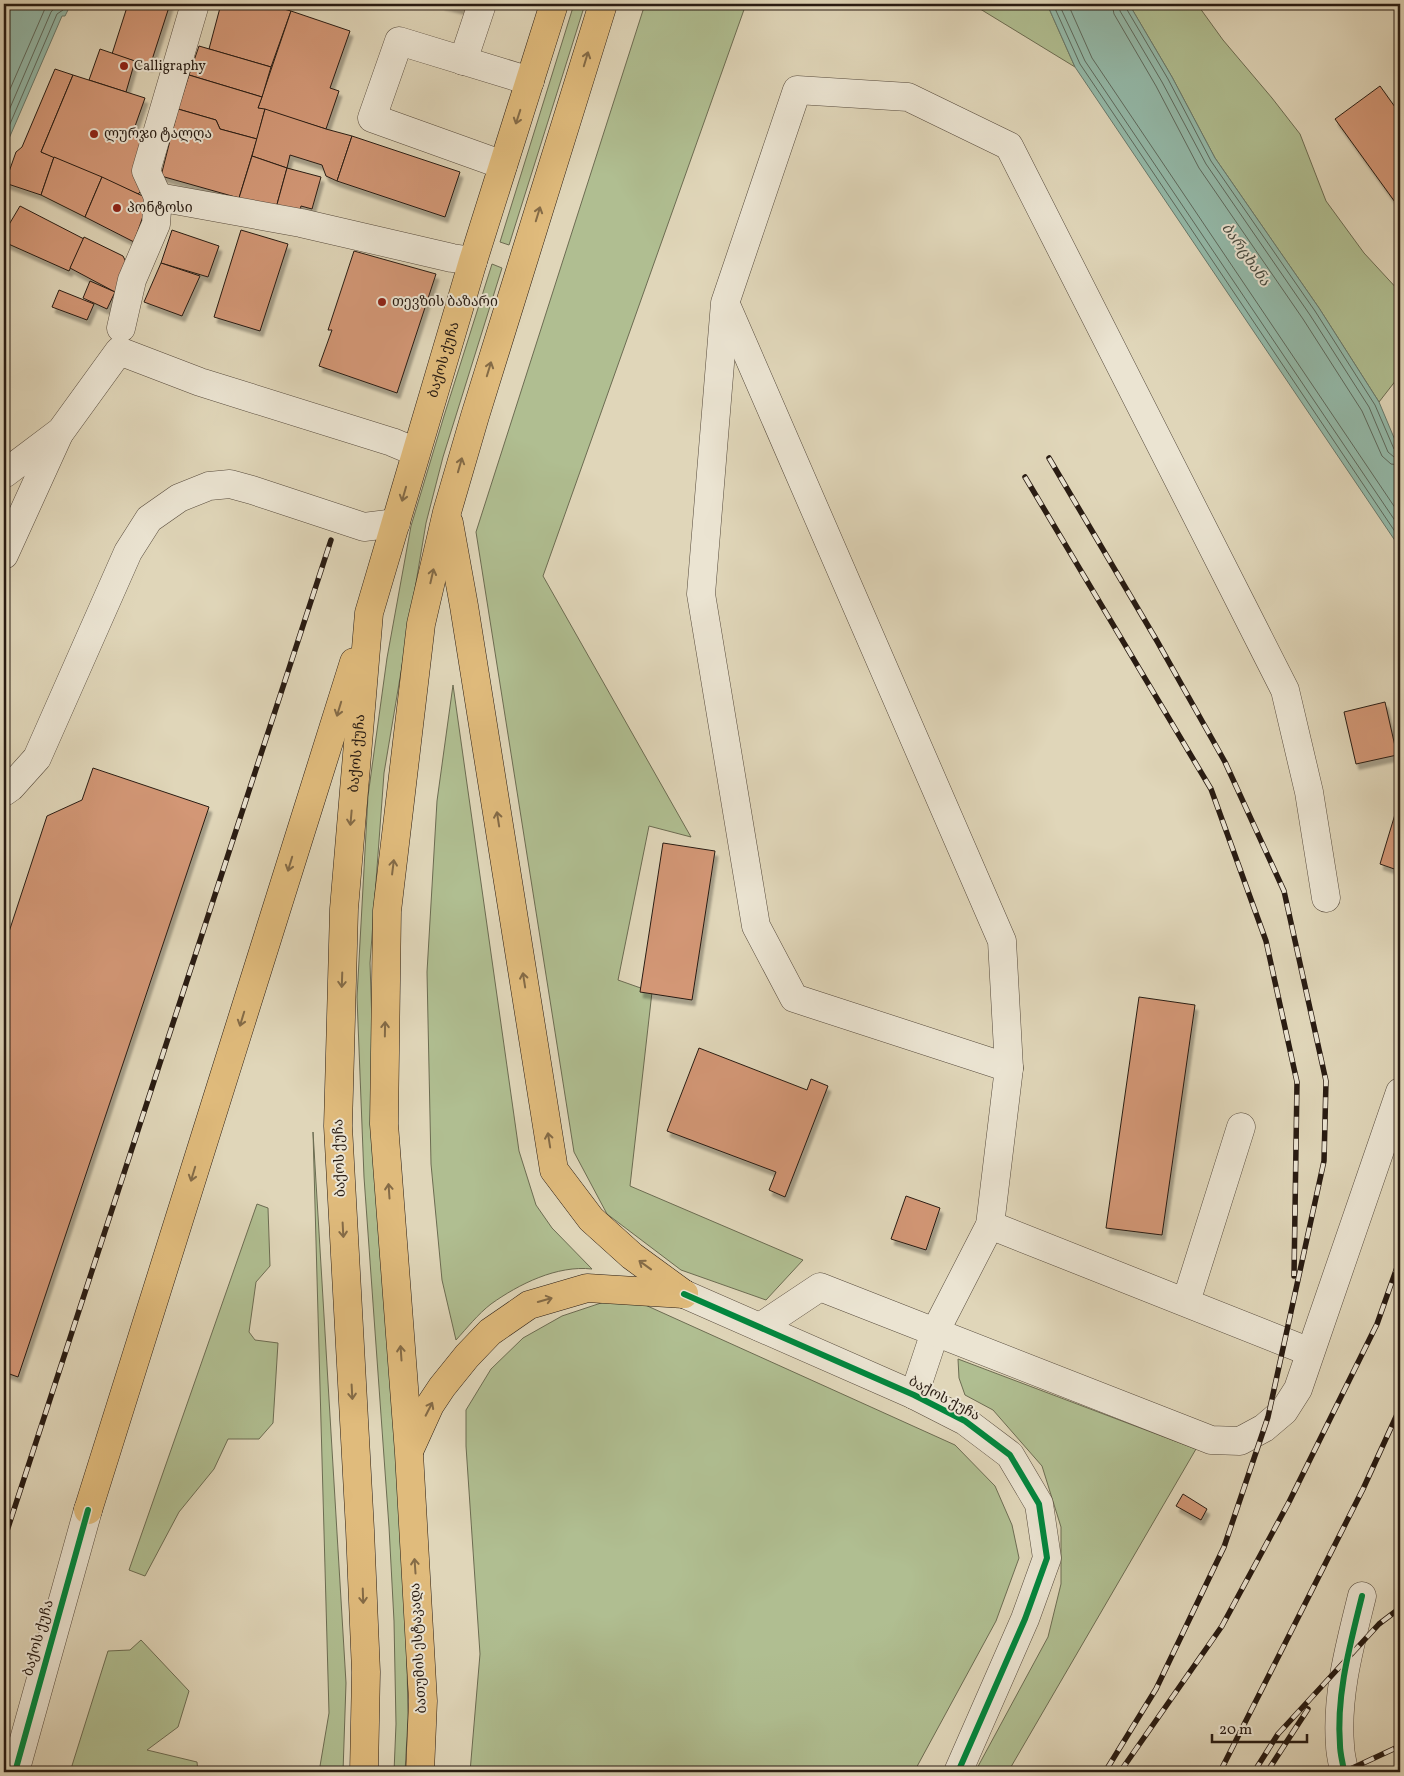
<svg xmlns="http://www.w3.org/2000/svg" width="1404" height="1776" font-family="Vollkorn,'Noto Serif Georgian',serif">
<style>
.green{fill:#b0be91;stroke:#6c6c52}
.water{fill:#94baaa;stroke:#697a6d}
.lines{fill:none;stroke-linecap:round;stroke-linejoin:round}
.shore{stroke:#5e6a5e;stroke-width:1}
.building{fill:#d39776;stroke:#281b12;filter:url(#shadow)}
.minor-casing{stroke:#564a3c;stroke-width:29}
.major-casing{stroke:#281b12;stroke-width:29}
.minor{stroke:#ebe4d2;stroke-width:28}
.major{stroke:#e0bb7c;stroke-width:28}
.rail-casing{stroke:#281b12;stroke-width:5.5}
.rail{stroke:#ebe4d2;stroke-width:4;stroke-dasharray:11;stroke-linecap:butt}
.cycleway-casing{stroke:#ebe4d2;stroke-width:9}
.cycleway{stroke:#00873e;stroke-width:6}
.oneway{stroke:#846b47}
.poi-dot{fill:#8f2418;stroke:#ebe4d2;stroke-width:2}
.labels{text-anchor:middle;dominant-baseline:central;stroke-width:4;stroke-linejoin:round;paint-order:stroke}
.poi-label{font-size:14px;fill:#281b12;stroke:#ebe4d2;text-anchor:start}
.street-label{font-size:14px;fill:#281b12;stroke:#ebe4d2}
.water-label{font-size:15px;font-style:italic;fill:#484b40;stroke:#ebe4d2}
</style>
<defs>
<filter id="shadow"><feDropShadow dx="3" dy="5.5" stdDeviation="1" flood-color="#0004"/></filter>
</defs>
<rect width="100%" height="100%" fill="#e0d6b9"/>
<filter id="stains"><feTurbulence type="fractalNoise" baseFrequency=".004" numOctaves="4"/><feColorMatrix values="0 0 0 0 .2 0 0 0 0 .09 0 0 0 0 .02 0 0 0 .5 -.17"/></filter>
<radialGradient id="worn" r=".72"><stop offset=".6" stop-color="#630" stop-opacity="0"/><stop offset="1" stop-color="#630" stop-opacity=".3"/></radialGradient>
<g class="green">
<polygon points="574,4 585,4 509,245 500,242"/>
<polygon points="645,4 746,4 543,576 691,837 649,826 618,980 652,992 630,1186 803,1260 766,1300 681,1270 607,1214 574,1152 476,532"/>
<polygon points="972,4 1047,4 1075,67"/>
<polygon points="1129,4 1197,4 1223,40 1272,98 1300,134 1326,201 1364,253 1400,292 1400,375 1379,402 1319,308 1215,158 1172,77"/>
<polygon points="492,264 502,268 443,457 426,523 384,773 370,963 375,1114 406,1608 408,1718 405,1772 394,1772 396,1724 394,1621 389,1527 364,1177 357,997 368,796 387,658 411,526 444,416"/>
<path d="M453 685 519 1151 536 1205 552 1228 592 1269C557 1265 519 1284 491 1304 478 1314 467 1328 456 1340L442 1280 431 1164 427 972 437 801Z"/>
<polygon points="313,1132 346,1683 343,1772 319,1772 329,1713"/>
<polygon points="257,1204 268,1208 270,1266 256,1282 249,1332 255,1340 278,1343 273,1423 259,1439 228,1439 214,1469 179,1512 145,1576 129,1570"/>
<polygon points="610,1300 643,1304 955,1445 995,1486 1012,1525 1019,1558 996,1621 914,1772 470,1772 480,1654 466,1446 466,1410 491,1369 523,1338 562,1316"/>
<polygon points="958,1359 1196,1449 1008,1772 975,1772 1048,1637 1061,1584 1061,1527 1042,1466 993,1410 965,1395 959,1378"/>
<polygon points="141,1640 189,1691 178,1727 147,1750 197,1762 198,1772 70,1772 108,1651 130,1650"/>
</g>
<g class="water">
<polygon points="4,4 66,4 70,6 65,16 62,16 4,150"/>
<polygon points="1047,4 1129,4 1172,77 1215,158 1319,308 1379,402 1400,452 1400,548 1075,67"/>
</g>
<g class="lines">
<g class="shore">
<polyline points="1053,4 1080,64 1400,539"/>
<polyline points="1059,4 1085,61 1400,528"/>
<polyline points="1068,4 1092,58 1400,515"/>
<polyline points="1112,4 1114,14 1156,86 1199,168 1303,319 1362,411 1382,456 1391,464 1400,465"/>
<polyline points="1119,4 1120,11 1162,82 1206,164 1310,315 1369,407 1388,452 1394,457 1400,458"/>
<polyline points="1125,4 1126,8 1168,79 1211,161 1315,311 1375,405 1394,449 1400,452"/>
<polyline points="4,103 47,4"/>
<polyline points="4,122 51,12 58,4"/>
<polyline points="4,138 57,14 63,10 65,4"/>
</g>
</g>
<g class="building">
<polygon points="128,4 170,4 150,66 112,54"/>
<polygon points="221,4 266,4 291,11 271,67 209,49"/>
<polygon points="442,4 468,4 466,10"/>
<polygon points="291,11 350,31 330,88 339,91 326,129 258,108"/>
<polygon points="199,46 271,67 262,97 189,75"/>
<polygon points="100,49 135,61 126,92 89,80"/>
<polygon points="55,69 73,75 41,152 54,157 41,195 5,183 16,152 22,147"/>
<polygon points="73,75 145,98 133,132 145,136 143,189 138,194 41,152"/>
<polygon points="189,75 262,97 258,108 265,109 257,139 220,129 216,120 178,109"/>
<polygon points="1380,86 1400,114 1400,209 1335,119"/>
<polygon points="178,109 216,120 220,129 257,139 239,198 161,176"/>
<polygon points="265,109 326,129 352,136 337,181 326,176 322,165 290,155 287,168 252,156"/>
<polygon points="352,136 460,172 445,217 337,181"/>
<polygon points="252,156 287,168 276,208 239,198"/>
<polygon points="54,157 102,177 85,217 41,195"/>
<polygon points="287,168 321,177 312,209 301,206 299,215 276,208"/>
<polygon points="102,177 149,199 134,242 85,217"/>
<polygon points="20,206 84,239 69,271 4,242 4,233"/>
<polygon points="172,230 219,246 208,277 161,263"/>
<polygon points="241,230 288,244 260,331 214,317"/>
<polygon points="84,237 123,256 127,264 115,292 70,268"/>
<polygon points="354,251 436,274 397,393 319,366 332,330 328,330"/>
<polygon points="161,263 200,276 182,316 144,302"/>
<polygon points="90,281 115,292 107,309 83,298"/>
<polygon points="59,290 94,304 87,320 52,307"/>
<polygon points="1385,702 1397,755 1356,764 1344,712"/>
<polygon points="93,768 209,807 18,1377 4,1372 4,947 47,816 82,800"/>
<polygon points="1396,811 1400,813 1400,871 1380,864"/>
<polygon points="663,843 715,851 692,1000 640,992"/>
<polygon points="1139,997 1195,1005 1162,1235 1106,1228"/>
<polygon points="699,1048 807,1090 811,1079 828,1086 785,1197 769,1190 776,1172 667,1131"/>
<polygon points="906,1196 940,1208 926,1250 891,1239"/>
<polygon points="1183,1494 1207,1509 1201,1520 1176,1506"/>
</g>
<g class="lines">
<g class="minor-casing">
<g id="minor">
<polyline points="463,61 482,4"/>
<polyline points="503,165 372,118 399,41 530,81"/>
<polyline points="158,197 146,171 195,4"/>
<polyline points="727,307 1002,941 1009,1068 990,1225 935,1332 914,1395"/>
<polyline points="121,328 132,280 156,224 158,197 301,223 452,258 473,261"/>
<polyline points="4,474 61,431 119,351 200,382 392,442 416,452"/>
<polyline points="4,555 59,434"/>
<polyline points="4,792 11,787 37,758 128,552 149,519 179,498 209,486 230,484 252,490 364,527 396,523"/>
<polyline points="1009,1068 794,998 756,926 701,594 725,303 797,90 908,97 1009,146 1285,690 1309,792 1326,898"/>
<polyline points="990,1225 1310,1352"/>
<polyline points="684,1294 914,1395 965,1421 1010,1455 1039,1504 1047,1558 1025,1619 958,1772"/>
<polyline points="1186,1302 1241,1127"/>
<polyline points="760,1327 820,1287 1211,1440 1240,1441 1264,1428 1284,1411 1298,1389 1400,1092"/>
<polyline points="15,1772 88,1510"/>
<path d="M1344 1772C1343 1763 1340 1754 1340 1745 1336 1695 1350 1645 1362 1596"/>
</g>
</g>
<g class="major-casing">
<g id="major">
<polyline points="449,523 464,606 554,1170 591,1219 632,1256 684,1294"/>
<polyline points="410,1449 430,1405 442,1387 467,1356 490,1332 529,1305 587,1288 684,1294"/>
<polyline points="88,1510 354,662"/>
<path id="s1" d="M364 1772 366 1672 360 1530 338 1126 344 909 369 613 473 261 554 4"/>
<polyline points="420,1772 423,1701 409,1453 384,1124 387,911 421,624 447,512 475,416 603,4"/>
</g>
</g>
<use href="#minor" class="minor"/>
<use href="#major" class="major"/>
<g class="rail-casing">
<g id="rail">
<polyline points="1049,458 1157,641 1225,762 1284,891 1326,1081 1324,1161 1268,1417 1224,1547 1156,1689 1105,1772"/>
<polyline points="1025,477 1211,789 1266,941 1297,1082 1294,1276"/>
<polyline points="4,1540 331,540"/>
<polyline points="1120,1772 1222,1626 1289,1502 1377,1324 1400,1259"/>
<polyline points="1220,1772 1363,1489 1400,1408"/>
<polyline points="1254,1772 1278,1734 1379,1624 1400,1608"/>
<polyline points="1267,1772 1308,1709"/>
<polyline points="1344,1772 1400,1746"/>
</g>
</g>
<use href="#rail" class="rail"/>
<g class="cycleway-casing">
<g id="cycleway">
<polyline points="684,1294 914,1395 965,1421 1010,1455 1039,1504 1047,1558 1025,1619 958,1772"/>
<polyline points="15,1772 88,1510"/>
<path d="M1344 1772C1343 1763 1340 1754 1340 1745 1336 1695 1350 1645 1362 1596"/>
</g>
</g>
<use href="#cycleway" class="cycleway"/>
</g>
<defs><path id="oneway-shaft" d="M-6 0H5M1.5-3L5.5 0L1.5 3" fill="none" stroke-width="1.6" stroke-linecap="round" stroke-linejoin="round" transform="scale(1.25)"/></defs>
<g class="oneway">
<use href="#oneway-shaft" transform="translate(586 59) rotate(-73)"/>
<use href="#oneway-shaft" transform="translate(518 117) rotate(108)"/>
<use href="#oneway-shaft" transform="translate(538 214) rotate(-73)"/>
<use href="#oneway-shaft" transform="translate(489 369) rotate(-73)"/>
<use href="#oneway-shaft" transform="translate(460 465) rotate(-74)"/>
<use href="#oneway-shaft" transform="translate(404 494) rotate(106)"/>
<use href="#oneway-shaft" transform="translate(432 576) rotate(-77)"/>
<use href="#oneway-shaft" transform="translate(339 709) rotate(107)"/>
<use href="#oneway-shaft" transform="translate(351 818) rotate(95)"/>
<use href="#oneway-shaft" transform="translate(498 819) rotate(-99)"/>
<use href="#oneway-shaft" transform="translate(290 864) rotate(107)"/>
<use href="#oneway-shaft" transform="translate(393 867) rotate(-83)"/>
<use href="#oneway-shaft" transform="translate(342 980) rotate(92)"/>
<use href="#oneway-shaft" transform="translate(524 980) rotate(-99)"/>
<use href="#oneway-shaft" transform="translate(242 1019) rotate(107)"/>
<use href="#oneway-shaft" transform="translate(385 1029) rotate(-89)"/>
<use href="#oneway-shaft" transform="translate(549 1140) rotate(-99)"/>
<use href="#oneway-shaft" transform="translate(193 1174) rotate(107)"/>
<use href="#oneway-shaft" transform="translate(389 1191) rotate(-94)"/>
<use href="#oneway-shaft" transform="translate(343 1230) rotate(87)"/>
<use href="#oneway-shaft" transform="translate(645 1265) rotate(-144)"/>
<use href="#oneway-shaft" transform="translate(545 1300) rotate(-16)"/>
<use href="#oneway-shaft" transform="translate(401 1353) rotate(-94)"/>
<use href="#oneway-shaft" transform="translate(352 1392) rotate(87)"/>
<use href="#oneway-shaft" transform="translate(429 1409) rotate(-63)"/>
<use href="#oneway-shaft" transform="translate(415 1566) rotate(-94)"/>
<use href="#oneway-shaft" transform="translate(363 1596) rotate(88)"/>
</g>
<g class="poi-dot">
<circle cx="124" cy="66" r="5"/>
<circle cx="94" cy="134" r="5"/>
<circle cx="117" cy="208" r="5"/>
<circle cx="382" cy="302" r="5"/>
</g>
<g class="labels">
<g class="poi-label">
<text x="134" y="66">Calligraphy</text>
<text x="104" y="134">ლურჯი ტალღა</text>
<text x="127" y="208">პონტოსი</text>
<text x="392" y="302">თევზის ბაზარი</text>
</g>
<g class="street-label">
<text stroke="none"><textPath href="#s1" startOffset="1425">ბაქოს ქუჩა</textPath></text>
<text stroke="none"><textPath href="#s1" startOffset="1020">ბაქოს ქუჩა</textPath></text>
<text transform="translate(340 1158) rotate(-92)">ბაქოს ქუჩა</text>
<text transform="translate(944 1399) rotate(28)">ბაქოს ქუჩა</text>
<text transform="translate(39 1638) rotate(-74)">ბაქოს ქუჩა</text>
<text transform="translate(419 1648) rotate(-93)">ბათუმის ესტაკადა</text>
</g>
<g class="water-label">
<text transform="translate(1245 255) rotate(55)">ბარცხანა</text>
</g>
</g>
<rect width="1404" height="1776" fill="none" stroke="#e0d6b9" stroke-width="20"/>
<rect x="5" y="5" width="1394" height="1766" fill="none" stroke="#281b12" stroke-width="2.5"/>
<rect x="10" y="10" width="1384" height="1756" fill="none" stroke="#281b12"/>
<path d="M1212 1734v8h95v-8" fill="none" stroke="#281b12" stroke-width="2.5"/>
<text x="1219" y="1734" font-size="15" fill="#281b12" stroke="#ebe4d2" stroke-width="4" paint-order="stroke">20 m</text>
<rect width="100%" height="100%" filter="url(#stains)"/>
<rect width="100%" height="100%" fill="url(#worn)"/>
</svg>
